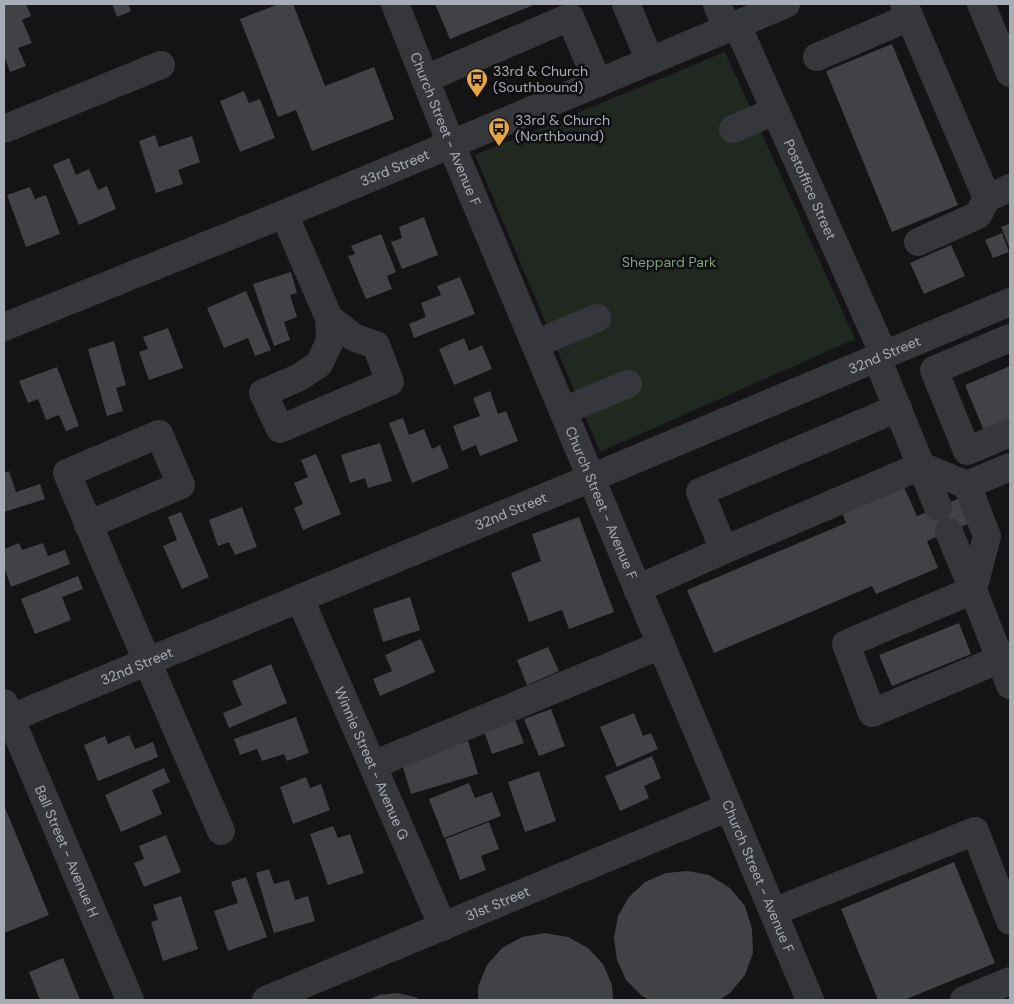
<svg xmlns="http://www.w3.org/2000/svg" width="1014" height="1004" font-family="'DM Sans',sans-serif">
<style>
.green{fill:#212821}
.building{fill:#414246}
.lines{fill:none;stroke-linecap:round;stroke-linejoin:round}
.minor{stroke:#36373b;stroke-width:28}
.labels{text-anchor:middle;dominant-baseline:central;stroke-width:5;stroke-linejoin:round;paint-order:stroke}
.poi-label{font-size:14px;fill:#a7acb5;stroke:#0f0f11;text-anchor:start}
.street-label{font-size:14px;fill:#a7acb5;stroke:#0f0f11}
.park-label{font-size:14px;fill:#7f9f80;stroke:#0f0f11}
</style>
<rect width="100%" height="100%" fill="#141416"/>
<polygon class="green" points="725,52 855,339 600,452 475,155"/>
<g class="building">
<polygon points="4,4 26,4 31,16 22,20 32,43 18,48 26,66 10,72 4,56"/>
<polygon points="112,4 128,4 131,11 117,17"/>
<polygon points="279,4 293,4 325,86 374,67 394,119 312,151 296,110 278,117 240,19"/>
<polygon points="435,4 536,4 450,39"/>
<polygon points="892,44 958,205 892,232 826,71"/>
<polygon points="244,91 249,103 260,99 275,138 240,152 220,101"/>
<polygon points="155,135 159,147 192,136 200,162 178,170 183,184 156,193 139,141"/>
<polygon points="69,158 76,175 89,169 98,190 107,186 116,209 79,225 53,165"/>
<polygon points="30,187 35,199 46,195 60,234 26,247 7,195"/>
<polygon points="424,217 438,255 402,269 391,242 402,238 399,227"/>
<polygon points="1010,223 1010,249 1001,227"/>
<polygon points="1002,233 1009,252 993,258 985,240"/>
<polygon points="381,234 396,272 387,276 392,289 366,299 348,256 355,254 351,246"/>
<polygon points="951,245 965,276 924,294 910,263"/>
<polygon points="291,272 297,293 290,295 297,317 284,322 290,340 274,346 253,284"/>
<polygon points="460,277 475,314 414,338 409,324 426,317 421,303 441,295 437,286"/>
<polygon points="246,291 271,350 255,356 248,338 224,348 207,308"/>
<polygon points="168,328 183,368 149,380 139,352 148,349 143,337"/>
<polygon points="464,338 469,351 482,345 492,369 454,385 439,349"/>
<polygon points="114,341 126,385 116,388 123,411 107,416 88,349"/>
<polygon points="1010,366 1010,420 984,431 965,385"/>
<polygon points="57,367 79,426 66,431 59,415 46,420 38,399 28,403 19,381"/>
<polygon points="490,391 498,414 506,411 518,441 480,456 476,445 462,451 453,426 480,416 473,398"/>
<polygon points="403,418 409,435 424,429 432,449 440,445 449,468 412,483 389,423"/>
<polygon points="380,443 392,481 368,488 365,478 350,483 341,455"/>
<polygon points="316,454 341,514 303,530 294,508 303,504 294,483 308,477 301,460"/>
<polygon points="9,471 16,492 40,484 45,499 4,512 4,473"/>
<polygon points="904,487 917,516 960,498 970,523 927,541 938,568 876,594 872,586 714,653 687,590 846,523 842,513"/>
<polygon points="242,507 257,547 235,555 229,542 218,546 209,520"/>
<polygon points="181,512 209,577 182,589 163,546 177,540 168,517"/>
<polygon points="579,517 614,612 569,629 562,610 529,622 511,573 541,561 532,534"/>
<polygon points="19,543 22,550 43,543 48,556 65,550 70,564 11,587 4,567 4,549"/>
<polygon points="78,576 83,589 62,597 71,620 35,634 21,599"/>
<polygon points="410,597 420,630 383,642 373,609"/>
<polygon points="959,623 971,654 892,686 879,655"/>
<polygon points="421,639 435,672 380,696 373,679 392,671 385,655"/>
<polygon points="548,647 559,671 527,685 517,660"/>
<polygon points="271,664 287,703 229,728 223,713 242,705 232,681"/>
<polygon points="551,709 565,746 539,756 524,719"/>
<polygon points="634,713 643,736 651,733 658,749 617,767 600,727"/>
<polygon points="296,717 309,753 287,761 284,754 262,761 257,749 240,755 234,739"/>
<polygon points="515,720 524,743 492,754 484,731"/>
<polygon points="129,735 135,749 153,742 158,757 98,781 84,745 105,736 108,744"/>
<polygon points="468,741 478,774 411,794 401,761"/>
<polygon points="652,756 661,778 644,786 649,798 620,811 605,776"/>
<polygon points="164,768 170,782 152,790 162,814 121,832 105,795"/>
<polygon points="539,771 556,821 525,832 508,782"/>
<polygon points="306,777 310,788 321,784 330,810 293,824 280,787"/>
<polygon points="469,783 475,798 492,792 501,816 444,838 429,799"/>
<polygon points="4,805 49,915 4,933"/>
<polygon points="489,822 499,849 481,856 486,870 460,880 445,839"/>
<polygon points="333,826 338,838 350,834 364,873 328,885 310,834"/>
<polygon points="166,835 181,872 144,887 134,863 144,859 139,846"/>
<polygon points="954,862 995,963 904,1000 878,1000 841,909"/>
<polygon points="269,869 274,884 289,880 295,900 308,896 315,921 274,933 256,873"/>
<polygon points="688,871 709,875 730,888 745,906 752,929 753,953 745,975 730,993 719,1000 649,1000 642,996 626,980 617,960 614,938 618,916 629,897 645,882 666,873"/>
<polygon points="246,877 267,937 228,951 214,911 238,903 231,882"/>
<polygon points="181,896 198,949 163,961 151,922 158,920 153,905"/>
<polygon points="545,933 568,937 588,948 603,964 612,985 613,1000 478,1000 478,987 487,965 502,948 522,937"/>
<polygon points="63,958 80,1000 40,1000 29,972"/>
<polygon points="397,993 415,997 421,1000 368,1000 379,995"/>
</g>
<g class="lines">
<g class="minor">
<path id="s1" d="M395 4 451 144 810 1000"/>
<polyline points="626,4 650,61"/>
<polyline points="717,4 727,29"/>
<polyline points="904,4 987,198 1010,188"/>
<polyline points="981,4 1010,73"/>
<path id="s2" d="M737 25 884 355"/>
<polyline points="817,57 910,17"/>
<polyline points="425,79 570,17 598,83"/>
<polyline points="4,129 161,65"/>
<polyline points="733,129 775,111"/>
<polyline points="284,214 329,318 330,341 319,364 300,377 263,393 280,429 390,382 376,345 355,338 329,318"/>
<polyline points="918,242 978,215 987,198"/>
<path id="s3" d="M4 327 284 214 786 4"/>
<polyline points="1010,338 934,370 967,451 1010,433"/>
<polyline points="535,344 597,318"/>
<polyline points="877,358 921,466 967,485 987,536 973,590 1000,659 1010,655"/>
<polyline points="563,411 628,384"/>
<polyline points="967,485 1010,467"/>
<path d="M88 525 181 485 159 434 67 473C117 593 169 712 221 831"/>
<polyline points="949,532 973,590 846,644 872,713 1000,659 1010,685"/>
<polyline points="724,550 700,492 898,408"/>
<polyline points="637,589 724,550 921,466 938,507"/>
<path id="s4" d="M300 599 443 927"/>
<path id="s5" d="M4 703 130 1000"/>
<path id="s6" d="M11 718 591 478 1010 302"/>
<polyline points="373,765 661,645"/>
<polyline points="773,912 975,831 1010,921"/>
<path id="s7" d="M266 1000 729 807"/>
<polyline points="964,1000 1010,981"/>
</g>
</g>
<defs>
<g id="bus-pin" transform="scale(1.125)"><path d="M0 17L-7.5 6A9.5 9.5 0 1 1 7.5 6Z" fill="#e4a63e" stroke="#0f0f11"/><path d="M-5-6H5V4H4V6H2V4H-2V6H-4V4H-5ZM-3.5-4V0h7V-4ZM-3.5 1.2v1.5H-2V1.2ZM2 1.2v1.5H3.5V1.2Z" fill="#111"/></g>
</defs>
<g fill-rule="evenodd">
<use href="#bus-pin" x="477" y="79"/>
<use href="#bus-pin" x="499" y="128"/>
</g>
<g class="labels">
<g class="poi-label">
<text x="493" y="71">33rd &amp; Church<tspan x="493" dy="16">(Southbound)</tspan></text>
<text x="515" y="120">33rd &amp; Church<tspan x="515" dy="16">(Northbound)</tspan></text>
</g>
<g class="street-label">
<text stroke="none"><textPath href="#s1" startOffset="135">Church Street - Avenue F</textPath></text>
<text stroke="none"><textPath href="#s3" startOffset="422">33rd Street</textPath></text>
<text stroke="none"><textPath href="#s2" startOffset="180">Postoffice Street</textPath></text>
<text stroke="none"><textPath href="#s6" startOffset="946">32nd Street</textPath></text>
<text stroke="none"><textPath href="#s1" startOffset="540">Church Street - Avenue F</textPath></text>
<text stroke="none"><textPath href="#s6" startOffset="541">32nd Street</textPath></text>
<text stroke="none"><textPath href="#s6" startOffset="136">32nd Street</textPath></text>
<text stroke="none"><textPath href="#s4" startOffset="179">Winnie Street - Avenue G</textPath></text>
<text stroke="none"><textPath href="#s5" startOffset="161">Ball Street - Avenue H</textPath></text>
<text stroke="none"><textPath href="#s1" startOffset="945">Church Street - Avenue F</textPath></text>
<text stroke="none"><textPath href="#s7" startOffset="251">31st Street</textPath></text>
</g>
<g class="park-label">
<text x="669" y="262">Sheppard Park</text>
</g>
</g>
<rect width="1014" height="1004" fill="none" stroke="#a7acb5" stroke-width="10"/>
</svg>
